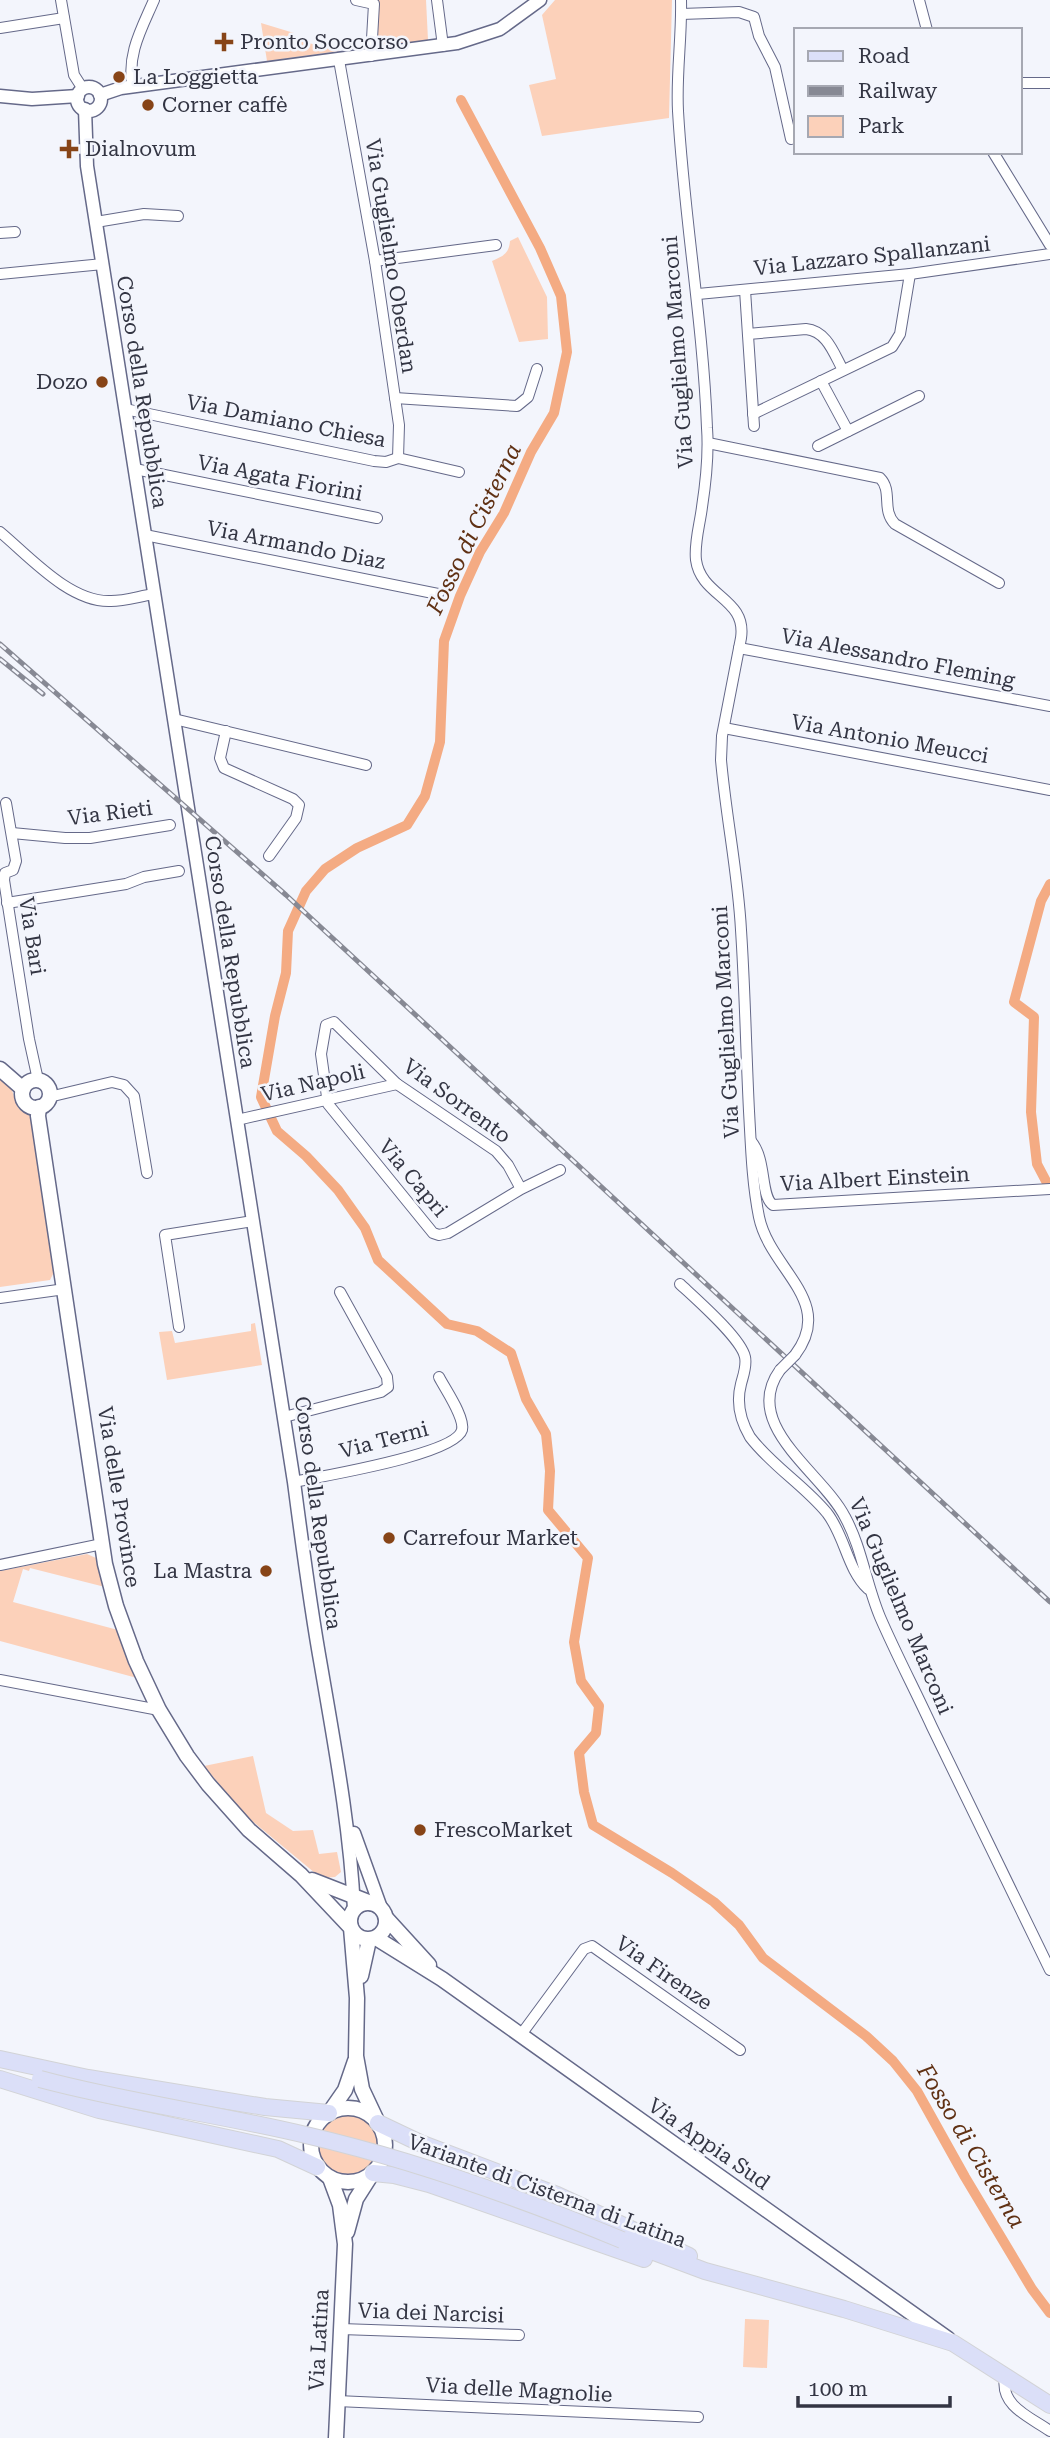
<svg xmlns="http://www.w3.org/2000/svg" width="1050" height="2438" font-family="'Roboto Serif',serif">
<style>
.green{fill:#fcd1ba}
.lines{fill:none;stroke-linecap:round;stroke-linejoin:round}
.canal{stroke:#f4ab83;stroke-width:10}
.minor-casing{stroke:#656989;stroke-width:12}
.tertiary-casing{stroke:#656989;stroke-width:15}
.secondary-casing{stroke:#656989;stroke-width:17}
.primary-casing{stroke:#d2d3d6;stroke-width:18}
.minor{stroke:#fff;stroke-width:10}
.tertiary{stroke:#fff;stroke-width:12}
.secondary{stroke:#fff;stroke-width:14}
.primary{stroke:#dbdff8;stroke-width:16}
.rail-casing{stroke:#878994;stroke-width:5}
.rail{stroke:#f3f5fc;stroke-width:2.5;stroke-dasharray:8;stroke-linecap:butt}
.minor-bridge-casing{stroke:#656989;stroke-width:12;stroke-linecap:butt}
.primary-bridge-casing{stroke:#d2d3d6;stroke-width:18;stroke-linecap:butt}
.minor-bridge{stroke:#fff;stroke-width:10}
.primary-bridge{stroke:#dbdff8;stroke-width:16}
.poi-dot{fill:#874417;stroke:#f3f5fc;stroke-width:2.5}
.labels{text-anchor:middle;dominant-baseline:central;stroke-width:5;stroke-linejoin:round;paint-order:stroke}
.poi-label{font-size:21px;fill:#333543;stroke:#f3f5fc;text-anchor:start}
.street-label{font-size:21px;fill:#333543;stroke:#f3f5fc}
.water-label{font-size:23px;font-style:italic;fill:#603114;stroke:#f3f5fc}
</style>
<rect width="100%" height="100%" fill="#f3f5fc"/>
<g class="green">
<polygon points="377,0 426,0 428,40 376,48"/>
<polygon points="555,0 672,0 669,118 542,136 529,85 556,79 542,15"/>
<polygon points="261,23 294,33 293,39 340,51 267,61"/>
<path d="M518 237 547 297 548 339 519 342 492 261C503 256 509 254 510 241Z"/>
<path d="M0 1076C3 1079 7 1081 9 1085 17 1096 12 1109 28 1114L35 1124 55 1270 50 1280 0 1287Z"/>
<polygon points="255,1323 262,1365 167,1380 159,1332 172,1331 175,1343 251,1331 251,1324"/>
<polygon points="87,1554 96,1558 105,1587 30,1568 29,1571 23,1569 13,1602 118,1630 137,1678 0,1641 0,1571"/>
<polygon points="253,1756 266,1813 293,1831 313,1830 319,1854 337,1852 341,1872 335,1877 321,1878 246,1816 204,1766"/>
<circle cx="347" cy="2145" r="31"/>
<polygon points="745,2319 769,2320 767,2368 743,2367"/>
</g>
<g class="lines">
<g class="canal">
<polyline points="461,100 540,248 561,296 567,352 554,413 531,452 504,513 480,552 460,596 444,641 440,742 425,796 407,825 357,848 325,869 306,891 288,931 286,973 275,1016 261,1097 277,1131 306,1156 338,1190 365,1228 378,1260 447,1324 477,1331 511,1353 526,1399 546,1434 550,1471 548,1510 588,1558 574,1642 581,1681 599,1706 596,1733 579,1753 584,1792 593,1825 672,1873 714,1902 739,1925 763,1958 866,2036 893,2061 917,2091 965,2177 1032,2289 1050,2313"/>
<polyline points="1047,1183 1037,1164 1031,1112 1034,1017 1014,1002 1041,901 1050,884"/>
</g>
<g class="minor-casing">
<g id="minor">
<polyline points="61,0 74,75 83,89"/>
<polyline points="356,0 374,4 371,56"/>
<polyline points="437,0 443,46"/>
<path d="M681 0C682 37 676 74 678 111 684 217 703 322 707 428 709 455 706 481 702 507 700 524 694 543 696 560 701 597 747 598 741 638L722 736 721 760C726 817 738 873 741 930 745 990 746 1051 749 1111 751 1146 752 1182 759 1217 770 1270 836 1301 795 1355"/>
<polyline points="919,0 927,30"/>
<polyline points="681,14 739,12 754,17 759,36 775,67 791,139"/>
<polyline points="0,28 64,18"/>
<polyline points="339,60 375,261 399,425 398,458"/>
<polyline points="1020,83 1050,83"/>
<path d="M133 87C126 55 142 28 154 0"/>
<polyline points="993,152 1050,245"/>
<polyline points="96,222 144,214 178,216"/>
<polyline points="0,233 15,232"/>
<polyline points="375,261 496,245"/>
<polyline points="0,274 103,264"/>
<polyline points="745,290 754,426"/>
<polyline points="698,294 910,274 1050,254"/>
<path d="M748 334 806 329C827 331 834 354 843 370"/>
<polyline points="821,381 848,431"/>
<polyline points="395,398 517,406 528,397 537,369"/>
<polyline points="125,409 374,461 386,462 398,458"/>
<polyline points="753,414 892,347 900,334 910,274"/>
<path d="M708 443 880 478C893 491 881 510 895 524L999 583"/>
<polyline points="818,446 919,396"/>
<polyline points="398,458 459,472"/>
<polyline points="135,469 377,518"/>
<path d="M0 532C29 556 70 603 111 601 125 601 140 596 154 594"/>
<polyline points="145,535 438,594"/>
<polyline points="739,648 1050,706"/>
<polyline points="174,719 366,765"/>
<polyline points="724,728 1050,790"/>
<polyline points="226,731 220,758 224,768 293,799 299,805 296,818 269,856"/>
<polyline points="6,803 16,861 13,870 5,873 4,880 29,1039 38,1080"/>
<polyline points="12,833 65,838 90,838 170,825"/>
<polyline points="7,903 126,884 144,877 179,871"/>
<polyline points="49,1097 112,1082 124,1085 134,1096 147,1173"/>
<polyline points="237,1120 397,1084"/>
<path d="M751 1141C767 1160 760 1196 773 1205L1050 1189"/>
<polyline points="521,1189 508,1165 496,1151 397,1084 334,1022 326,1025 321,1054 328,1104 433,1233 439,1235 448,1233 521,1189 560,1170"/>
<path d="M680 1284C696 1299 741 1338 745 1357 747 1366 743 1376 741 1384 736 1403 740 1420 750 1437 772 1466 804 1485 827 1513 845 1536 847 1569 868 1589"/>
<polyline points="0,1298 65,1289"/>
<polyline points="179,1327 165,1235 253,1221"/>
<path d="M780 1370C740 1425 823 1473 845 1517 862 1548 866 1584 880 1617 896 1654 915 1690 932 1727 971 1808 1010 1889 1050 1970"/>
<polyline points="284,1417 381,1392 388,1387 387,1377 340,1292"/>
<path d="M294 1482C321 1476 455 1455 462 1430 465 1417 445 1389 439 1377"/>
<polyline points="0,1565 102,1544"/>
<polyline points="0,1680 159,1710"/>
<polyline points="520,2036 584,1949 592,1946 740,2050"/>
<polyline points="341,2329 519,2335"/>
<path d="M1005 2378C1000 2406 1030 2417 1050 2431"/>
<polyline points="337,2401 698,2417"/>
</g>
</g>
<g class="tertiary-casing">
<g id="tertiary">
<circle cx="89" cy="99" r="12"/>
<polyline points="100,95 121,88 457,43 500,29 540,0"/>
<polyline points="0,96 32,99 78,96"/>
<path d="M85 109 87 166 294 1482C302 1543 310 1605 321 1666 335 1748 350 1827 354 1909"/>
<polyline points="354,1833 381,1908"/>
</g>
</g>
<g class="secondary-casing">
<g id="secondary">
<polyline points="0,1069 23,1089"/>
<circle cx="36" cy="1094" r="14"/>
<polyline points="39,1107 38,1116 105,1564 116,1606 136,1661 159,1710 187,1756 208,1784 249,1830 301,1875 351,1928 357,1998 356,2056 362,2089 378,2123"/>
<polyline points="312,1880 371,1903"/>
<circle cx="368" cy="1921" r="18"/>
<polyline points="387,1919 429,1965"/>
<polyline points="376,1938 442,1979 948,2339"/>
<polyline points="361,1976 369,1940"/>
<circle cx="348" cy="2145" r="37"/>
<polyline points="329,2113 345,2090 355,2061"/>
<polyline points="330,2178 340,2205 345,2244 336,2438"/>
<polyline points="347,2232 356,2199 370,2177"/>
</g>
</g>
<g class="primary-casing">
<g id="primary">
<polyline points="0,2059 88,2078 265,2107 329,2113"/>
<polyline points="0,2079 99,2110 278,2149 317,2167"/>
<polyline points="378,2123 420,2143 557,2195 689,2256"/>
<polyline points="373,2173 394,2175 429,2184 644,2259"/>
<polyline points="622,2240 705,2271 844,2309 953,2343 1050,2405"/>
</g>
</g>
<use href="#minor" class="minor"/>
<use href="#tertiary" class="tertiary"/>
<use href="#secondary" class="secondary"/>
<use href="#primary" class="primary"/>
<g class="rail-casing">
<g id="rail">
<polyline points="0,644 286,895 1050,1602"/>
<polyline points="0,659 43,694"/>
</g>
</g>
<use href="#rail" class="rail"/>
<g class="minor-bridge-casing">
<polyline id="minor-bridge" points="780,1370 795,1355"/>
</g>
<g class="primary-bridge-casing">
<path id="primary-bridge" d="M40 2079C129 2103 220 2114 310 2136 417 2161 520 2198 622 2240"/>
</g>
<use href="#minor-bridge" class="minor-bridge"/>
<use href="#primary-bridge" class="primary-bridge"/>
</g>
<g class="poi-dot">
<path d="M220.5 31.5h7v7h7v7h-7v7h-7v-7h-7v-7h7z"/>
<circle cx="119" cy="77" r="7"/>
<circle cx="148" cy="105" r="7"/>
<path d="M65.5 138.5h7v7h7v7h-7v7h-7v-7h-7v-7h7z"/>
<circle cx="102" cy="382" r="7"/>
<circle cx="389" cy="1538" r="7"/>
<circle cx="266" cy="1571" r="7"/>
<circle cx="420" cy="1830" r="7"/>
</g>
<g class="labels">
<g class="poi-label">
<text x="240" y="42">Pronto Soccorso</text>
<text x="133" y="77">La Loggietta</text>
<text x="162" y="105">Corner caffè</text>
<text x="85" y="149">Dialnovum</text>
<text x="88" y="382" text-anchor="end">Dozo</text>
<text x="403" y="1538">Carrefour Market</text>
<text x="252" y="1571" text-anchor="end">La Mastra</text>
<text x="434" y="1830">FrescoMarket</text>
</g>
<g class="street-label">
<text transform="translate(391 256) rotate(81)">Via Guglielmo Oberdan</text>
<text transform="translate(872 256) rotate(-6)">Via Lazzaro Spallanzani</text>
<text transform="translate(678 352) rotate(-94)">Via Guglielmo Marconi</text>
<text transform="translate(142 392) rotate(81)">Corso della Repubblica</text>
<text transform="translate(286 421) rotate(11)">Via Damiano Chiesa</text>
<text transform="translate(280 478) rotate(11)">Via Agata Fiorini</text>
<text transform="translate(296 545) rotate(11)">Via Armando Diaz</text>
<text transform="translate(898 658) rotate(11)">Via Alessandro Fleming</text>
<text transform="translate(890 739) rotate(10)">Via Antonio Meucci</text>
<text transform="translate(110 813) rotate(-7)">Via Rieti</text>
<text transform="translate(32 936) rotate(81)">Via Bari</text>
<text transform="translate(230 952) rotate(81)">Corso della Repubblica</text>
<text transform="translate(726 1022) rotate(-93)">Via Guglielmo Marconi</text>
<text transform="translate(313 1083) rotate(-13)">Via Napoli</text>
<text transform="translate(457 1101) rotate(36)">Via Sorrento</text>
<text transform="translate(413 1178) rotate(50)">Via Capri</text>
<text transform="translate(875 1179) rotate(-3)">Via Albert Einstein</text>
<text transform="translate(384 1440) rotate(-15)">Via Terni</text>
<text transform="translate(119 1497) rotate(81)">Via delle Province</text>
<text transform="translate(318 1513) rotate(82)">Corso della Repubblica</text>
<text transform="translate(901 1606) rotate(67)">Via Guglielmo Marconi</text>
<text transform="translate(664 1973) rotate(35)">Via Firenze</text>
<text transform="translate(709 2144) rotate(35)">Via Appia Sud</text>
<text transform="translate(547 2191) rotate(20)">Variante di Cisterna di Latina</text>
<text transform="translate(431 2313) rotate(2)">Via dei Narcisi</text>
<text transform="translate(319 2340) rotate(-87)">Via Latina</text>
<text transform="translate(519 2390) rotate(3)">Via delle Magnolie</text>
</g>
<g class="water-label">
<text transform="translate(474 529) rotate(-64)">Fosso di Cisterna</text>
<text transform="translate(971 2146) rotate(59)">Fosso di Cisterna</text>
</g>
</g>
<rect x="794" y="28" width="228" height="126" fill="#f3f5fc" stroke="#a6a8b2" stroke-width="2"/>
<rect x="808" y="51" width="35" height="10" fill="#dbdff8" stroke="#a6a8b2" stroke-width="2"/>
<text x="858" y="63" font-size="21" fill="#333543">Road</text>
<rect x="808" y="86" width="35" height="10" fill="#878994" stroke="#a6a8b2" stroke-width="2"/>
<text x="858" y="98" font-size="21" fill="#333543">Railway</text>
<rect x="808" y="116" width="35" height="21" fill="#fcd1ba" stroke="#a6a8b2" stroke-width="2"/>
<text x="858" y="133" font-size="21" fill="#333543">Park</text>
<path d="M798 2396v10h152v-10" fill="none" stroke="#333543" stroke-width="3.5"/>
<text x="808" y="2396" font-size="21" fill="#333543" stroke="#f3f5fc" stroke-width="5" paint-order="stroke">100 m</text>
</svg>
